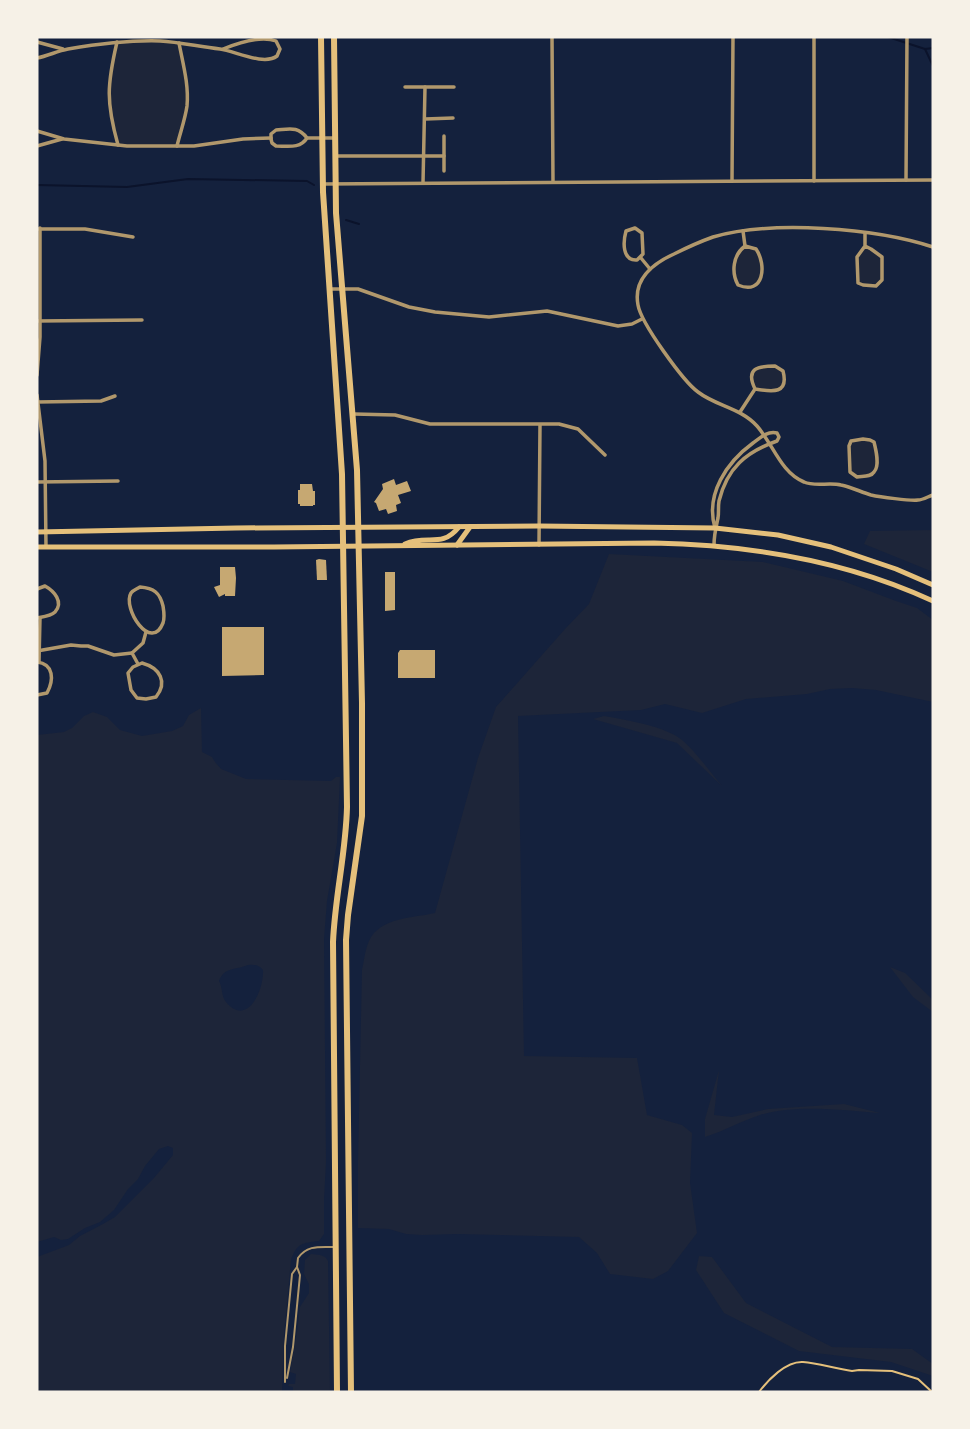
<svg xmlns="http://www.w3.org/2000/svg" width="970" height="1429" font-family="Commissioner,sans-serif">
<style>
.green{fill:#1d2539;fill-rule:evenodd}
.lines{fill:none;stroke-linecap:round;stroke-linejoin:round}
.stream{stroke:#0b132b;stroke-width:2}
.building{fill:#c6a872}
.path{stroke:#e5c07b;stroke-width:2}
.service{stroke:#b1986c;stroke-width:2}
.minor{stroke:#b1986c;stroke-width:3.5}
.secondary{stroke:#e5c07b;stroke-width:5}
.primary{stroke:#e5c07b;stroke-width:6}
</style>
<rect width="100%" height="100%" fill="#14213d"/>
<g class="green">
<polygon points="117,42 179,43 187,99 177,146 118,145 108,95"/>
<polygon points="745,246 759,252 762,276 754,286 742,287 735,280 736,258"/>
<polygon points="865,246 882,257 882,280 876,286 858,283 858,253"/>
<polygon points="758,367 780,368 785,380 778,390 755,389 752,372"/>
<polygon points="863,439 874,442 877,465 872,475 857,477 852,475 848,459 851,441"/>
<polygon points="933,530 933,572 864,544 870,531"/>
<path d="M609 554 763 562 843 581 896 601 917 608 933 620V702L876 690 852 688 830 689 807 694 746 699 702 713 665 704 641 710 518 716 524 1056 637 1058 647 1115 682 1125 692 1133 690 1183 697 1233 668 1271 653 1279 610 1274 597 1253 579 1237 458 1234 422 1235 406 1234 389 1229 358 1228V1160L362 970C364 961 365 950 369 941 380 917 413 918 435 913L478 758 496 707 565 629 589 604Z"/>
<path d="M201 708 202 752 212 757 215 762 221 769 246 779 331 781 336 777H340L337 843 327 901 324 939 326 1162 324 1200V1234L319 1241C302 1243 297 1243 291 1260L284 1334 282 1392H37V1257L69 1245 80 1236 103 1224 115 1217 154 1178 173 1155V1148L168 1146 159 1149 145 1166 138 1179 128 1189 114 1210 100 1222 85 1228 68 1239 61 1240 54 1237 37 1242V735L64 732 72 728 84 716 93 712 107 717 120 730 142 736 172 731 183 726 189 715ZM248 965C254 964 259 965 263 970 264 989 248 1028 226 1002 221 996 223 988 219 981 224 967 236 970 248 965Z"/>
<path d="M604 716C626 720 665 726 682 740 696 752 710 772 722 786L677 743 593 719Z"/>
<polygon points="890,967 905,973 933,1000 933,1012 913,997"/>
<path d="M719 1070 714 1115 732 1117 768 1109 844 1104 880 1113C844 1110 795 1104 760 1115 741 1121 724 1131 705 1137V1119Z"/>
<path d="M311 1254C317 1255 325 1254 328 1261L330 1392H293V1387L288 1386 289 1384H295L296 1374 290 1372 297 1332 300 1307 309 1293V1284L304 1274 305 1260Z"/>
<polygon points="699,1256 712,1257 746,1303 832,1347 912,1349 933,1364 933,1376 891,1362 799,1351 724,1313 696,1270"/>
</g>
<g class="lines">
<g class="stream">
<polyline points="888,37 925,49 933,66"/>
<polyline points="925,49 933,48"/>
<polyline points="37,185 127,187 188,179 307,181 314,185"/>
<polyline points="346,220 359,224"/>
</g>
</g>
<g class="building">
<polygon points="394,479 396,485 407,481 411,491 398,495 401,503 396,505 397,511 388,514 386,509 379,511 376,503 374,502 383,489 382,484"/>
<polygon points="300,484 312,484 313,491 315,491 315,505 313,505 313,506 300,506 300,504 298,504 298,490 300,490"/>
<polygon points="319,559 326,560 327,580 317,580 316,560"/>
<polygon points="220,567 235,567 236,578 235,596 225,596 225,594 219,597 214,587 220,585"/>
<polygon points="385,572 395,572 395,610 385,611"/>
<polygon points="222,627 264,627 264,675 222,676"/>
<polygon points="400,650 435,650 435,678 398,678 398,653"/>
</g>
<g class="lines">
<path class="path" d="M759 1392C768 1380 786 1361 803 1362 819 1363 835 1369 852 1371L859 1370 892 1371 918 1379 932 1392"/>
<g class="service">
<polyline points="287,1378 293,1347 300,1275 297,1267"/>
<path d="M285 1382V1346L292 1274 297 1267 298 1258C307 1245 319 1247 334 1247"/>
</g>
<g class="minor">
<polyline points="552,37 553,182"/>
<polyline points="37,42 63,49"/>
<path d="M117 42C107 85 106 102 118 145"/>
<path d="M37 58C48 56 57 51 68 49 98 44 129 40 160 41 180 42 200 47 220 49 235 51 264 66 277 56L280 49 276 41C261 35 238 43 223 49"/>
<polyline points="405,87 454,87"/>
<polyline points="425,119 453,118"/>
<polyline points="37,131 64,139 127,146 194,146 243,139 271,138"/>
<polyline points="444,136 444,171"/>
<path d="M271 138V134L276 130C290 129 298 126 307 138"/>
<path d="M271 139 272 143 276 146C288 146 300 149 307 138H334"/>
<polyline points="37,146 62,139"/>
<path d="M177 146C180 133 185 120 187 106 189 85 183 64 179 43"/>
<polyline points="337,156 444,156"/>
<polyline points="906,180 907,37"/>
<polyline points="732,181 733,37"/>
<polyline points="814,181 814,37"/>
<polyline points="423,183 425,87"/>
<polyline points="323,184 933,180"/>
<path d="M635 228 642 233 643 254 637 260C622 261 623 242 626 231Z"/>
<polyline points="37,229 85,229 133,237"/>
<polyline points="743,231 745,246"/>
<path d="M745 246 756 249C767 265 764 296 738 285 731 272 733 255 745 246Z"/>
<polyline points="865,246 871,249 882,257 882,280 876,286 863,285 858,283 857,257 865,246 865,233"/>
<path d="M933 247C875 228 772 220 713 237 699 242 686 248 674 254 652 264 633 279 638 305 641 323 683 381 698 392 716 406 741 408 757 426 773 444 781 473 804 482 815 487 829 482 841 485 851 487 861 492 871 495 880 497 910 501 918 500 923 500 929 496 933 495"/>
<polyline points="641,258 650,269"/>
<polyline points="330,289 358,289 409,307 435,312 489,317 547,311 618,326 632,324 642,319"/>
<polyline points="37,321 142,320"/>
<path d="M775 366 783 371C789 394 773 392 755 389 745 368 758 366 775 366Z"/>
<polyline points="37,375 40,337 40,228"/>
<polyline points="37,395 45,461 46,547"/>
<polyline points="37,402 101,401 115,396"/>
<polyline points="740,412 755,389"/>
<polyline points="354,414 395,415 430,424 559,424 578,429 605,455"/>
<path d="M863 439 870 440 874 442C876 450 880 466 874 472 871 477 863 476 857 477L850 472 849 446 851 441Z"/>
<polyline points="37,482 118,481"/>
<polyline points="539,545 540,425"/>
<path d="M714 545C714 535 716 527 718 518 719 512 718 507 719 501 727 468 746 452 777 441L779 437 777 433C767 431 761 437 753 443 727 462 705 494 715 528"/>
<path d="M140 587C154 588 160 593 163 606 164 612 165 617 163 623 151 653 122 608 131 593 133 590 137 589 140 587Z"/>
<path d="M37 589 45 586C54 591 64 602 55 612 51 616 42 617 37 618"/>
<polyline points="37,651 71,645 81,646 88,646 114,655 132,653"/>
<path d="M37 662C54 664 54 680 47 693L37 695"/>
<polyline points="39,662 40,618"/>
<path d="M142 663C160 668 168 682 156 697L146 699 137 698 131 690 128 673 133 667Z"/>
<polyline points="138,664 132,653 143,643 146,632"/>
</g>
<g class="secondary">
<polyline points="37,532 236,528 539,526 715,528 778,535 831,547 896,569 933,585"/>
<path d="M405 544C428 534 441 549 459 527"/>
<polyline points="457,545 470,527"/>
<path d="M37 547H274L654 543C751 545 845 560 933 601"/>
</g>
<g class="primary">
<path d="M321 37 323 192 342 474 347 807C346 852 335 896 333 942L337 1392"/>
<polyline points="334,37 336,213 357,470 362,703 362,816 348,915 346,940 351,1392"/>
</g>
</g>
<rect width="970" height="1429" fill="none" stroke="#f6f1e7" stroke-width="77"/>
</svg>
